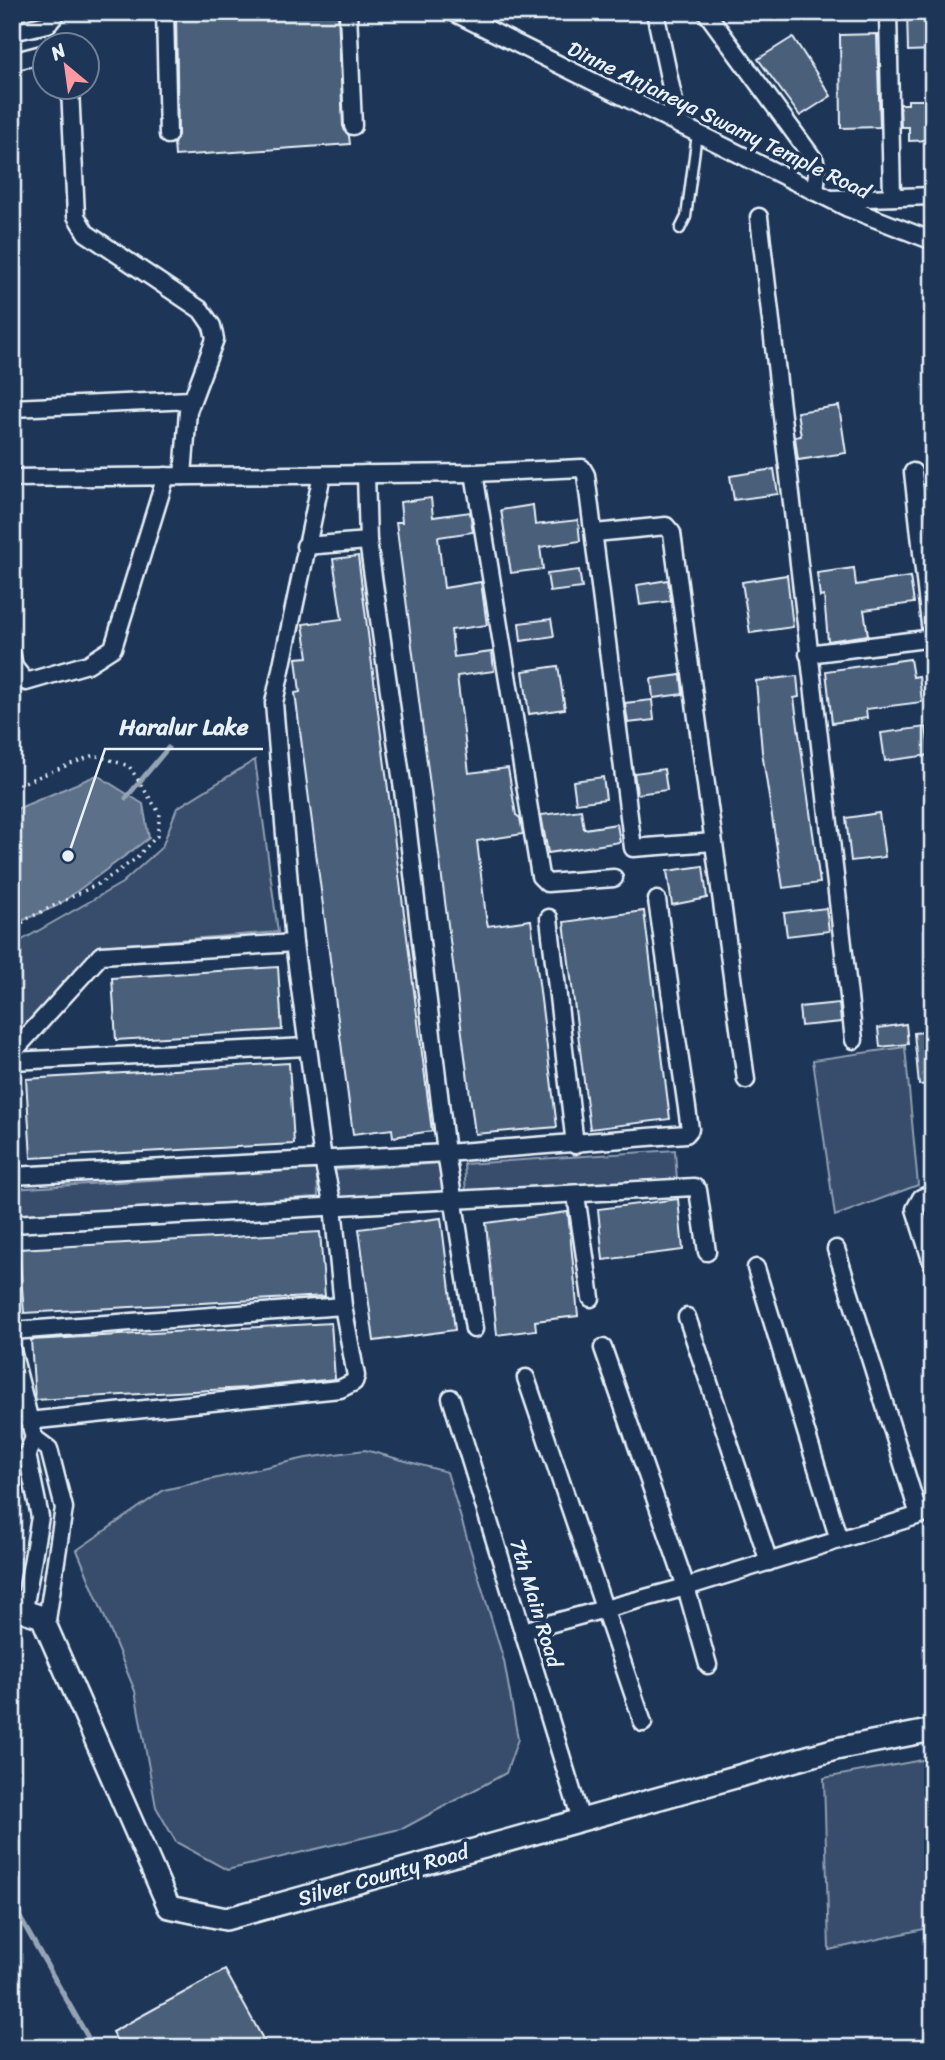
<svg xmlns="http://www.w3.org/2000/svg" width="945" height="2060" font-family="Sriracha,sans-serif">
<style>
.green{fill:#374d6c;stroke:#909fb2;stroke-width:2}
.water{fill:#5d7089;stroke:#95a4b5;stroke-width:2}
.lines{fill:none;stroke-linecap:round;stroke-linejoin:round}
.stream{stroke:#95a4b5;stroke-width:5}
.building{fill:#495e7a;stroke:#e8f1f8;stroke-width:2}
.lane-casing{stroke:#e8f1f8;stroke-width:13}
.street-casing{stroke:#e8f1f8;stroke-width:21}
.secondary-casing{stroke:#e8f1f8;stroke-width:26}
.path{stroke:#e8f1f8;stroke-width:3.5;stroke-dasharray:2 5;stroke-linecap:butt}
.lane{stroke:#1d3557;stroke-width:8}
.street{stroke:#1d3557;stroke-width:16}
.secondary{stroke:#1d3557;stroke-width:21}
.labels{text-anchor:middle;dominant-baseline:central;stroke-width:7;stroke-linejoin:round;paint-order:stroke}
.street-label{font-size:21px;fill:#e8f1f8;stroke:#1d3557}
.leader{fill:none;stroke:#e8f1f8;stroke-width:2.5}
.callout-dot{fill:#e8f1f8;stroke:#1d3557;stroke-width:2.5}
.callout-label{font-size:23px;text-anchor:middle;font-weight:bold;fill:#e8f1f8;stroke:#1d3557;stroke-width:7;stroke-linejoin:round;paint-order:stroke}
</style>
<rect width="100%" height="100%" fill="#1d3557"/>
<filter id="ink" filterUnits="userSpaceOnUse"><feTurbulence type="fractalNoise" baseFrequency=".0143" numOctaves="2"/><feDisplacementMap in="SourceGraphic" scale="14" xChannelSelector="R" yChannelSelector="G"/><feConvolveMatrix kernelMatrix="1 2 1 2 8 2 1 2 1" color-interpolation-filters="sRGB"/></filter>
<g filter="url(#ink)">
<g class="green">
<polygon points="255,760 278,932 102,946 12,1043 12,949 17,943 122,883 162,847 177,808"/>
<polygon points="905,1047 918,1185 835,1216 813,1060"/>
<polygon points="675,1150 677,1181 466,1194 464,1164"/>
<polygon points="444,1163 445,1191 337,1198 335,1170"/>
<polygon points="317,1169 318,1197 12,1217 12,1189"/>
<polygon points="365,1450 447,1472 504,1661 518,1739 506,1773 404,1828 227,1870 176,1842 156,1807 135,1691 77,1550 164,1490 306,1458"/>
<polygon points="933,1758 933,1927 829,1950 824,1778"/>
</g>
<polygon class="water" points="97,775 143,804 149,838 57,906 12,925 12,811"/>
<g class="lines">
<g class="stream">
<polyline points="126,798 168,748"/>
<polyline points="14,1907 94,2048"/>
</g>
</g>
<g class="building">
<polygon points="176,12 338,12 343,126 349,136 350,144 175,156 174,143 178,135"/>
<polygon points="907,12 933,12 933,50 908,51"/>
<polygon points="877,34 880,127 841,128 840,35"/>
<polygon points="793,37 831,96 800,116 758,59"/>
<polygon points="908,100 933,100 933,140 909,141 909,127 901,127 900,104 908,104"/>
<polygon points="839,406 846,453 798,460 795,437 801,436 797,412"/>
<polygon points="774,469 778,494 734,500 730,476"/>
<polygon points="431,498 433,517 470,512 473,532 438,537 444,588 481,582 485,611 487,625 451,630 454,657 492,652 494,671 457,676 469,773 508,768 516,815 520,818 523,834 477,841 486,917 488,926 531,920 557,1127 475,1134 396,522 402,522 400,502"/>
<polygon points="533,505 535,525 578,520 580,541 540,547 543,569 511,573 501,510"/>
<polygon points="358,556 432,1131 393,1137 392,1129 353,1134 295,693 300,692 296,658 308,657 303,624 342,619 333,559"/>
<polygon points="854,568 856,585 910,577 914,603 864,610 868,635 828,641 824,596 820,597 817,573"/>
<polygon points="579,570 582,588 550,592 547,574"/>
<polygon points="787,575 793,627 750,633 742,582"/>
<polygon points="668,580 671,601 640,605 637,585"/>
<polygon points="551,619 554,636 521,641 519,623"/>
<polygon points="910,659 913,677 919,676 922,702 866,709 867,718 832,723 826,671"/>
<polygon points="558,666 565,709 529,714 523,671"/>
<polygon points="681,675 683,694 653,698 651,679"/>
<polygon points="797,676 799,697 794,698 820,883 783,888 762,752 756,681"/>
<polygon points="652,700 654,720 628,723 625,703"/>
<polygon points="926,727 930,755 885,761 881,733"/>
<polygon points="664,769 667,790 637,794 634,773"/>
<polygon points="603,777 606,799 576,803 573,781"/>
<polygon points="581,810 584,829 617,824 620,842 548,853 541,815"/>
<polygon points="879,813 885,857 851,861 846,818"/>
<polygon points="703,866 707,898 672,905 667,871"/>
<polygon points="826,908 829,931 787,936 784,913"/>
<polygon points="644,911 670,1119 590,1129 564,922"/>
<polygon points="278,967 282,1030 116,1040 112,978"/>
<polygon points="839,1003 841,1022 801,1026 799,1007"/>
<polygon points="906,1024 908,1044 880,1047 878,1028"/>
<polygon points="933,1031 933,1084 919,1085 914,1033"/>
<polygon points="289,1063 294,1144 31,1158 26,1079"/>
<polygon points="678,1199 683,1250 603,1260 598,1209"/>
<polygon points="568,1212 578,1316 535,1321 536,1330 497,1335 486,1223"/>
<polygon points="441,1218 455,1330 374,1341 359,1229"/>
<polygon points="320,1232 325,1296 24,1313 19,1249"/>
<polygon points="331,1323 335,1379 246,1388 35,1400 31,1340"/>
<polygon points="225,1970 268,2048 121,2048 112,2032"/>
</g>
<g class="lines">
<g class="lane-casing">
<polyline id="lane" points="680,229 686,217 697,134"/>
</g>
<g class="street-casing">
<g id="street">
<polyline points="165,12 168,135"/>
<polyline points="348,12 353,126"/>
<polyline points="453,12 848,208 933,241"/>
<polyline points="655,12 679,125"/>
<polyline points="706,12 815,161 817,174 815,192"/>
<polyline points="888,12 892,197"/>
<polyline points="12,32 48,24 58,12"/>
<polyline points="12,62 46,53"/>
<polyline points="70,88 76,216 86,233 201,310 212,326 215,339 188,411 183,476"/>
<polyline points="831,199 933,196"/>
<polyline points="759,217 854,1040"/>
<polyline points="12,408 191,400"/>
<polyline points="913,472 933,651"/>
<polyline points="474,473 540,876 547,883 614,878"/>
<polyline points="366,474 368,541 403,790 446,1153 474,1329"/>
<polyline points="12,478 474,473 582,468 586,475 633,848 713,842"/>
<polyline points="595,533 666,526 672,533 746,1080"/>
<polyline points="305,546 368,541"/>
<polyline points="808,654 933,638"/>
<polyline points="12,656 14,667 26,682 88,664 113,648 166,476"/>
<polyline points="549,918 575,1145"/>
<polyline points="294,943 274,703 322,475"/>
<polyline points="12,1053 101,955 294,943 323,1160 333,1206 343,1306 356,1376 354,1382 340,1389 28,1421"/>
<polyline points="12,1061 307,1047"/>
<polyline points="12,1176 446,1153 686,1134 690,1129 657,900"/>
<polyline points="933,1193 921,1198 915,1209 933,1266"/>
<polyline points="576,1195 591,1298"/>
<polyline points="12,1224 694,1187 698,1190 707,1252"/>
<polyline points="836,1249 919,1515"/>
<polyline points="756,1268 839,1540"/>
<polyline points="687,1317 769,1562"/>
<polyline points="12,1331 343,1306"/>
<polyline points="603,1348 686,1587 708,1665"/>
<polyline points="12,1350 34,1438 49,1449 64,1508 46,1627"/>
<polyline points="526,1378 643,1723"/>
<polyline points="451,1398 581,1820"/>
<polyline points="24,1610 40,1517 27,1454 34,1438"/>
<polyline points="523,1631 686,1587 933,1511"/>
</g>
</g>
<g class="secondary-casing">
<polyline id="secondary" points="12,1607 42,1617 169,1907 226,1919 836,1749 933,1730"/>
</g>
<polyline class="path" points="12,787 94,755 129,766 160,814 157,836 134,860 102,882 25,920 12,934"/>
<use href="#lane" class="lane"/>
<use href="#street" class="street"/>
<use href="#secondary" class="secondary"/>
</g>
</g>
<g class="labels">
<g class="street-label">
<text transform="translate(719 120) rotate(26)">Dinne Anjaneya Swamy Temple Road</text>
<text transform="translate(536 1603) rotate(73)">7th Main Road</text>
<text transform="translate(383 1875) rotate(-16)">Silver County Road</text>
</g>
</g>
<path class="leader" d="M68 856L105 749H263"/>
<circle class="callout-dot" cx="68" cy="856" r="7"/>
<g class="callout-label">
<text x="184" y="735">Haralur Lake</text>
</g>
<rect width="945" height="2060" fill="none" stroke="#1d3557" stroke-width="42"/>
<rect x="21" y="21" width="903" height="2018" fill="none" stroke="#e8f1f8" stroke-width="2.5" filter="url(#ink)"/>
<g transform="translate(66 66) rotate(331)"><circle r="33" fill="#1d3557" stroke="#6e8097" stroke-width="2"/>
<path d="M0-5L12 26L0 18L-12 26Z" fill="#ff9aa2"/>
<text y="-10" font-size="19" font-weight="bold" text-anchor="middle" fill="#e8f1f8">N</text>
</g>
</svg>
